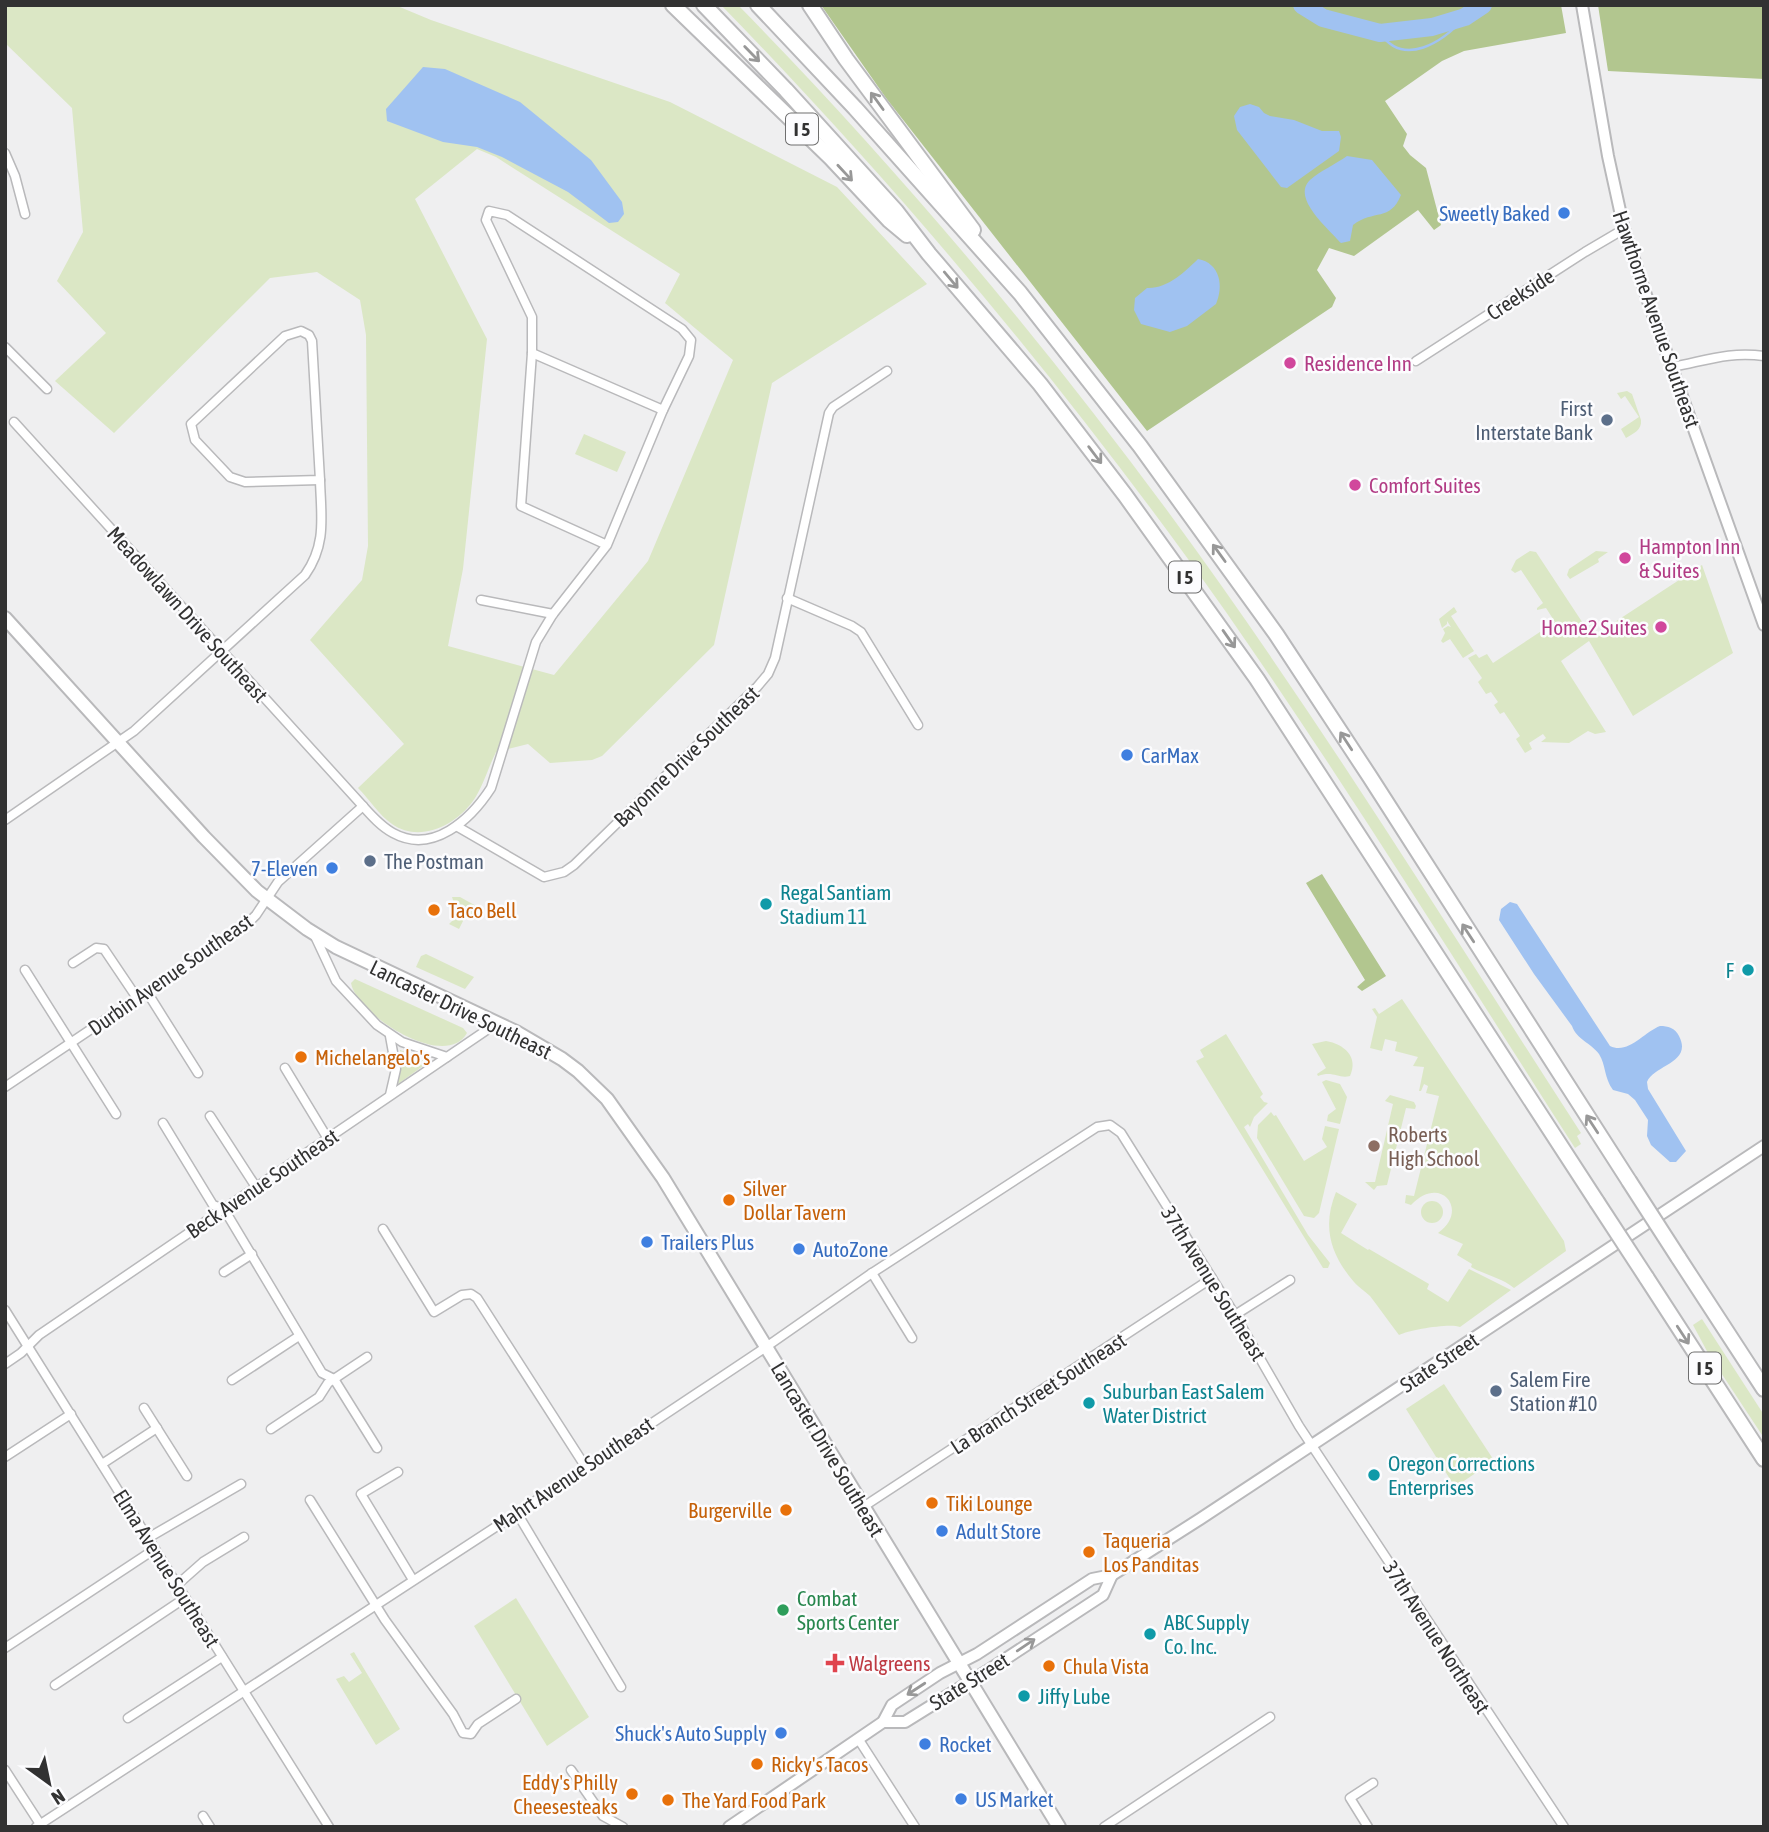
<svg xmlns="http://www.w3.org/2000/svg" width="1769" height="1832" font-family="'Asap Condensed',sans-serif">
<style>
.green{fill:#dbe7c5;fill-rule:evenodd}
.forest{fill:#b2c68f}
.water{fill:#a0c2f1}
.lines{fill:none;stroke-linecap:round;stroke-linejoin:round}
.stream{stroke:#a0c2f1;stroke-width:2.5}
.river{stroke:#a0c2f1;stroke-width:18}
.minor-casing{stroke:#b9b9bb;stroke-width:11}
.secondary-casing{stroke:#b9b9bb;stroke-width:14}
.primary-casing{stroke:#b9b9bb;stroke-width:16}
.motorway-casing{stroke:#b9b9bb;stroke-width:18}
.minor{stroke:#fff;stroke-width:8}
.secondary{stroke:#fff;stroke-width:10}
.primary{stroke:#fff;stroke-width:12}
.motorway{stroke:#fff;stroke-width:14}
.motorway-bridge-casing{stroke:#b9b9bb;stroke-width:18;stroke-linecap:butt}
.motorway-bridge{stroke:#fff;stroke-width:14}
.oneway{stroke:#989898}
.shop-dot{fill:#3f7fe0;stroke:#fcfcfe;stroke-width:2.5}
.hotel-dot{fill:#d1479c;stroke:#fcfcfe;stroke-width:2.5}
.service-dot{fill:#5c6f8a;stroke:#fcfcfe;stroke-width:2.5}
.culture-dot{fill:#0f9aa8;stroke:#fcfcfe;stroke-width:2.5}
.food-dot{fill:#e8710a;stroke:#fcfcfe;stroke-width:2.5}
.education-dot{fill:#8d6e63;stroke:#fcfcfe;stroke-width:2.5}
.leisure-dot{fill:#2e9e5b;stroke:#fcfcfe;stroke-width:2.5}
.health-dot{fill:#e0444e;stroke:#fcfcfe;stroke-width:2.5}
.labels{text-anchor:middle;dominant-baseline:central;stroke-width:5;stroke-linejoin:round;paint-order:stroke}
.shield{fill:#fcfcfe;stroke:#6f6f6f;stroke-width:2}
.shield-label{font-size:19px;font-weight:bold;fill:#323232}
.shop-label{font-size:21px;fill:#366cbe;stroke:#fcfcfe;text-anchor:start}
.street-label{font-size:21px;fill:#323232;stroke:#fcfcfe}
.hotel-label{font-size:21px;fill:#b23c85;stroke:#fcfcfe;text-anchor:start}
.service-label{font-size:21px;fill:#4e5e75;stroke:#fcfcfe;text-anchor:start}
.culture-label{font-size:21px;fill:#0d838f;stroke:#fcfcfe;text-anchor:start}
.food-label{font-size:21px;fill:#c56008;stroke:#fcfcfe;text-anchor:start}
.education-label{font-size:21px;fill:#785e54;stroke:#fcfcfe;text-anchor:start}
.leisure-label{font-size:21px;fill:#27864d;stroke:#fcfcfe;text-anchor:start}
.health-label{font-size:21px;fill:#be3a42;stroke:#fcfcfe;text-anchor:start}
</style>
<rect width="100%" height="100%" fill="#efeff0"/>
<g class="green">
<path d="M5 5H395L431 20 670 102 837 187 927 284 772 383 714 645 602 756 592 760 550 763 528 744 496 752C488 768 483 787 473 801 455 826 419 843 392 824 379 815 369 799 358 788L404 744 310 640 362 580 368 546 366 335 360 300 317 272 270 278 114 433 55 381 106 333 57 281 83 232 72 108 5 43ZM477 149 496 157 680 274 665 303 733 360 648 561 554 675 448 646 463 569 487 339 415 199Z"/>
<path d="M721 5H738C894 164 1037 334 1169 513 1316 713 1446 925 1581 1133L1577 1136 1581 1144 1575 1148C1460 969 1348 787 1226 612 1074 397 905 194 721 5Z"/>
<path d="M1627 391 1632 394 1641 420C1642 430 1634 433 1626 438L1621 429 1639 417 1625 396 1621 399 1617 393Z"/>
<polygon points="584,434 626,452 617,472 575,454"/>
<polygon points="1530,551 1536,552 1592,637 1702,565 1733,653 1633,716 1589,641 1561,661 1606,732 1595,734 1588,731 1569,743 1541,742 1546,738 1543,734 1529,743 1532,749 1525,753 1516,739 1520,736 1504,712 1500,714 1494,705 1498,702 1491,692 1486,694 1478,682 1482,678 1468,658 1476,654 1479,658 1487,654 1493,663 1555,622 1546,608 1537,610 1537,608 1543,603 1521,570 1515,573 1511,570 1516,560"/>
<polygon points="1596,551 1608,552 1598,559 1599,562 1570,579 1567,575 1569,569"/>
<polygon points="1454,607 1457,612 1451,616 1474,651 1463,658 1450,639 1443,643 1441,641 1445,633 1443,629 1448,626 1451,627 1447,621 1447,624 1442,628 1439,619"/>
<polygon points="452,897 460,897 478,907 480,913 476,920 465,917 459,929 449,924 458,915"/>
<polygon points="426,954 474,977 465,989 416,967 421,956"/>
<path d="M355 979 463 1028 467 1033C445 1072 356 1014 351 983Z"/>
<path d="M1402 999 1564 1241 1566 1251 1514 1288C1502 1278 1485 1275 1471 1267L1472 1264 1457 1255 1463 1244 1438 1233C1470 1211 1441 1173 1411 1205L1405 1203 1406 1195 1414 1196 1439 1096 1426 1093 1428 1086 1424 1084 1421 1091H1419L1424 1067 1413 1066 1418 1057 1395 1051 1397 1042 1385 1039 1382 1051 1370 1048 1377 1017 1372 1009 1375 1008 1379 1014Z"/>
<polygon points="1226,1034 1263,1094 1260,1097 1264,1102 1268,1103 1254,1117 1250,1127 1248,1124 1244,1127 1308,1235 1330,1263 1328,1268 1323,1268 1196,1061 1204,1057 1200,1050"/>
<path d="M1326 1041C1344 1044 1359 1057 1350 1076 1338 1079 1333 1070 1318 1076L1317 1074 1326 1068 1312 1044Z"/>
<polygon points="400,1050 430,1061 398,1084"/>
<polygon points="1326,1080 1340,1084 1347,1097 1340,1124 1327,1121 1328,1115 1336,1109 1322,1082"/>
<polygon points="1390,1095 1414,1102 1416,1106 1415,1109 1406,1108 1387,1185 1377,1186 1374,1190 1365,1182 1375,1182 1393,1104 1385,1101"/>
<polygon points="1271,1112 1274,1116 1276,1115 1304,1161 1327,1147 1322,1139 1325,1126 1339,1129 1319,1213 1314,1218 1304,1216 1257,1138 1258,1125"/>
<path d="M1336 1192 1357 1204 1341 1233 1368 1250 1369 1249 1429 1284 1427 1289 1448 1302 1469 1269 1511 1290 1460 1327C1449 1323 1410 1330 1399 1335 1389 1322 1380 1309 1370 1296 1365 1291 1358 1287 1354 1282 1330 1254 1322 1226 1336 1192Z"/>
<circle cx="1432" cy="1212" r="11"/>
<polygon points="1702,1319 1764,1415 1764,1438 1708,1353 1693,1325"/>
<polygon points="1444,1384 1493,1459 1492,1462 1455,1487 1406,1409"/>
<polygon points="516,1598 589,1717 547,1746 474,1626"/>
<polygon points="354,1652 400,1729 376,1745 336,1679 344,1676 349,1682 362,1673 350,1654"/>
</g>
<g class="forest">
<polygon points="821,5 1561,5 1566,33 1464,51 1442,61 1385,101 1407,134 1403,146 1410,155 1426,168 1441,225 1434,230 1418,210 1354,256 1329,248 1317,270 1336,298 1332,307 1147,431 886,98"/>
<polygon points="1598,5 1764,5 1764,79 1608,71"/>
<polygon points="1322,874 1386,976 1362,991 1357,987 1365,980 1306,883"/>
</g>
<g class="water">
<polygon points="423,67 445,69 520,102 591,160 622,202 624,214 618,222 609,223 568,192 502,157 477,147 443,142 387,121 386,109"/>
<polygon points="1250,104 1259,107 1264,113 1270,116 1294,120 1322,131 1339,131 1341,137 1339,151 1287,188 1281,187 1237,130 1234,116 1240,107"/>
<path d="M1347 156 1372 160 1401 195C1390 222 1374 209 1353 225L1350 241 1341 243C1329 229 1291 198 1310 180 1320 171 1336 164 1347 156Z"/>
<path d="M1198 259C1220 263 1224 286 1216 304L1187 326 1170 332 1141 324 1134 310 1135 298 1147 288C1167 289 1185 272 1198 259Z"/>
<path d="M1510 902 1517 904 1610 1046C1628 1055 1644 1032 1660 1026 1668 1026 1675 1028 1679 1036 1693 1063 1654 1065 1647 1082L1648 1089 1686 1151 1676 1162H1670L1651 1145 1647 1136 1648 1120 1635 1100 1628 1094 1613 1090C1604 1078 1606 1065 1599 1054 1590 1042 1577 1040 1572 1026L1534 974 1499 920 1501 909Z"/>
</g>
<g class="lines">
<path class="stream" d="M1380 33C1404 68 1443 42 1465 17"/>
<polyline class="river" points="1302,5 1323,18 1380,33 1432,27 1465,17 1483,5"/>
<g class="minor-casing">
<g id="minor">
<polyline points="5,153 15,176 25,214"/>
<polygon points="301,331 309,335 312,341 320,480 245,482 230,477 195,440 191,424 285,336"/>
<polyline points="5,347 47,389"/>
<polyline points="532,353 663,410"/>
<polyline points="1416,361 1585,252 1624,229"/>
<path d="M1672 367C1705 361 1729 351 1764 356"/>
<path d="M14 422 361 804C370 814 380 826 393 833 433 855 471 819 491 788L536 642 553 614 607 545 663 410 689 356 691 340 682 329 507 215 489 211 486 220 532 317V353L521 506 607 545"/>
<polyline points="787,598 852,626 861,632 918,725"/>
<polyline points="481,600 553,614"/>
<path d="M5 820 134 731 305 575C327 544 321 516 320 480"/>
<polyline points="458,827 544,877 564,872 574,865 757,687 768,674 775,658 829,413 833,407 887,371"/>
<polyline points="314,934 336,981 377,1025 402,1042 447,1057"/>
<polyline points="73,963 96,948 104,949 137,998"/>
<polyline points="25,970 116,1114"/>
<polyline points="147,992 198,1073"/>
<polyline points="390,1036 396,1069 390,1095"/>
<polyline points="285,1068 328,1139"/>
<polyline points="5,1087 246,925 256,915 278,882 363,806"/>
<polyline points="210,1116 256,1187"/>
<polyline points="163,1123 213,1205 224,1209 322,1373 334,1379 377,1448"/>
<polyline points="383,1229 434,1312 462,1295 471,1294 477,1298 585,1466"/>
<polyline points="224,1272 252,1254"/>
<polyline points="872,1273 912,1338"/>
<polyline points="5,1310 329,1827"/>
<polyline points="1235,1315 1290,1280"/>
<polyline points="5,1364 21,1353 39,1335 497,1023"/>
<polyline points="232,1380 299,1336"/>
<polyline points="144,1408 187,1476"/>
<polyline points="271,1429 319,1397 328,1383 367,1357"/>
<polyline points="5,1457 71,1414"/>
<polyline points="102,1464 157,1428"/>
<polyline points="398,1472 361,1494 413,1580"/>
<polyline points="310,1500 385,1620 453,1714 463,1733 471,1734 478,1724 516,1699"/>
<polyline points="863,1507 1212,1278"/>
<polyline points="517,1513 621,1687"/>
<polyline points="148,1538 241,1484"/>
<polyline points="177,1585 203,1562 244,1537"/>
<polyline points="5,1648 155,1549"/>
<polyline points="55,1685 185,1598"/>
<polyline points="128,1718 222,1657"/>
<polyline points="859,1740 915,1827"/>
<polyline points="5,1770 40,1824"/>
<polyline points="571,1770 603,1816 623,1827"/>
<polyline points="203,1816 210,1827"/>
<polyline points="36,1827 517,1513 766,1347 872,1273 1097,1127 1110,1125 1121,1133 1235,1315 1299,1426 1564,1827"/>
<polyline points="1104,1827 1270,1717"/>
<polyline points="1368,1827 1350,1798 1373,1783"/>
</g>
</g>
<g class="secondary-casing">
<g id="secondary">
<polyline points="1582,5 1608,156 1624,229 1648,301 1764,625"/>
<polyline points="883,1722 905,1722 987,1671 1103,1595 1112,1575"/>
<polyline points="729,1827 883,1722 892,1705 940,1673 977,1654 1092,1579 1112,1575 1200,1519 1764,1146"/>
</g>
</g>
<g class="primary-casing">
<polyline id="primary" points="5,618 204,837 257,891 307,929 336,947 516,1032 562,1059 578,1071 607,1099 663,1178 1059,1827"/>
</g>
<g class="motorway-casing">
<g id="motorway">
<polyline points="673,5 831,158 889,220 907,235"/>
<polyline points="704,5 786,90 896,211 929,254 1040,384 1125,495 1257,679 1597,1202"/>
<polyline points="758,5 855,108 1020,293 1140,446 1276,634 1370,777 1629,1181"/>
<polyline points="810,5 846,59 973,230"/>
<polyline points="1678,1257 1764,1389"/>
<polyline points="1646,1277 1764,1459"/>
</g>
</g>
<use href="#minor" class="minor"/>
<use href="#secondary" class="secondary"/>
<use href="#primary" class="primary"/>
<use href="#motorway" class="motorway"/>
<g class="motorway-bridge-casing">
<g id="motorway-bridge">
<polyline points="1629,1181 1678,1257"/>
<polyline points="1597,1202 1646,1277"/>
</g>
</g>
<use href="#motorway-bridge" class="motorway-bridge"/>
</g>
<defs><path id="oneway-shaft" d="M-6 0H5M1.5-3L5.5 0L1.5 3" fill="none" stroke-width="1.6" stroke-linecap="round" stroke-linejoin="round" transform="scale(1.75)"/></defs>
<g class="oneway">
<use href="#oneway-shaft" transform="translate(752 54) rotate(46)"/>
<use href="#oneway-shaft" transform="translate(877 101) rotate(-126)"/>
<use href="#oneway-shaft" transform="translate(845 173) rotate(47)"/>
<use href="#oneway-shaft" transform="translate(951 280) rotate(50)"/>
<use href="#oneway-shaft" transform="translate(1095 455) rotate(53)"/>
<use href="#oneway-shaft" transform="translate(1219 553) rotate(-126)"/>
<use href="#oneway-shaft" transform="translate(1229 639) rotate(55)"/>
<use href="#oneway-shaft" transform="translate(1346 741) rotate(-123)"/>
<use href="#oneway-shaft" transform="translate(1468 933) rotate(-123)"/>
<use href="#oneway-shaft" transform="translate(1592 1124) rotate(-123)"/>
<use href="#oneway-shaft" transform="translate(1683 1335) rotate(57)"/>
<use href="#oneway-shaft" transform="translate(1026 1645) rotate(-34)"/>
<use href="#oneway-shaft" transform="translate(916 1689) rotate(147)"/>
</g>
<g class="shop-dot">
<circle cx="1564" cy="213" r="7"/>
<circle cx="1127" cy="755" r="7"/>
<circle cx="332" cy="868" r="7"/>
<circle cx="647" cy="1242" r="7"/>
<circle cx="799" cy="1249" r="7"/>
<circle cx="942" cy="1531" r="7"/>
<circle cx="781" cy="1733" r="7"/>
<circle cx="925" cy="1744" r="7"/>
<circle cx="961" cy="1799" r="7"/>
</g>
<g class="hotel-dot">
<circle cx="1290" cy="363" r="7"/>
<circle cx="1355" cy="485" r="7"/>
<circle cx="1625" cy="558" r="7"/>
<circle cx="1661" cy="627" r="7"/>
</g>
<g class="service-dot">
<circle cx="1607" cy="420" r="7"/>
<circle cx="370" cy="861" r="7"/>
<circle cx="1496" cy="1391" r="7"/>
</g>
<g class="culture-dot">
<circle cx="766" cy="904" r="7"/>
<circle cx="1748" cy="970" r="7"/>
<circle cx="1089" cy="1403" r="7"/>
<circle cx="1374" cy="1475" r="7"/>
<circle cx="1150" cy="1634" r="7"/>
<circle cx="1024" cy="1696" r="7"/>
</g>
<g class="food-dot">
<circle cx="434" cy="910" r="7"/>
<circle cx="301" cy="1057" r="7"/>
<circle cx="729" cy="1200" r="7"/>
<circle cx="932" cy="1503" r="7"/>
<circle cx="786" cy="1510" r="7"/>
<circle cx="1089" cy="1552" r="7"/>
<circle cx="1049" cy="1666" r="7"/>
<circle cx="757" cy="1764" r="7"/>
<circle cx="632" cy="1794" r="7"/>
<circle cx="668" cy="1800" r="7"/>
</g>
<circle class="education-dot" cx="1374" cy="1146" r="7"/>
<circle class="leisure-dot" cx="783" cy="1610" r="7"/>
<path class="health-dot" d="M831.5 1652.5h7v7h7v7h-7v7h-7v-7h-7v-7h7z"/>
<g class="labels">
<g class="shield">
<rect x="786" y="113.5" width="32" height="31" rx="5"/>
<rect x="1169" y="561.5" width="32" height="31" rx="5"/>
<rect x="1689" y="1352.5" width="32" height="31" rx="5"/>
</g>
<g class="shield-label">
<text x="802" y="129">I 5</text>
<text x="1185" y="577">I 5</text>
<text x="1705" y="1368">I 5</text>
</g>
<g class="shop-label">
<text x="1550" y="213" text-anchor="end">Sweetly Baked</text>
<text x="1141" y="755">CarMax</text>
<text x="318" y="868" text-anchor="end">7-Eleven</text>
<text x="661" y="1242">Trailers Plus</text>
<text x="813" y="1249">AutoZone</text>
<text x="956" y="1531">Adult Store</text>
<text x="767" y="1733" text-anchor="end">Shuck's Auto Supply</text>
<text x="939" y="1744">Rocket</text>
<text x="975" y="1799">US Market</text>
</g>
<g class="street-label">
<text transform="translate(1520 294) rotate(-33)">Creekside</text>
<text transform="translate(1657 319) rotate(71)">Hawthorne Avenue Southeast</text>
<text transform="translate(188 614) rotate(48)">Meadowlawn Drive Southeast</text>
<text transform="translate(686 756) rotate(-44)">Bayonne Drive Southeast</text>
<text transform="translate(170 974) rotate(-35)">Durbin Avenue Southeast</text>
<text transform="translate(461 1009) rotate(26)">Lancaster Drive Southeast</text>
<text transform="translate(262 1183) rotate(-34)">Beck Avenue Southeast</text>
<text transform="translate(1214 1283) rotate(58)">37th Avenue Southeast</text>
<text transform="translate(1439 1362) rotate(-34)">State Street</text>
<text transform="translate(1038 1393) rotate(-33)">La Branch Street Southeast</text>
<text transform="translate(828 1449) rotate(59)">Lancaster Drive Southeast</text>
<text transform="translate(573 1474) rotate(-34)">Mahrt Avenue Southeast</text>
<text transform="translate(167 1568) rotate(58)">Elma Avenue Southeast</text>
<text transform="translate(1437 1637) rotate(57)">37th Avenue Northeast</text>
<text transform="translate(969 1681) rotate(-32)">State Street</text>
</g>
<g class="hotel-label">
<text x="1304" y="363">Residence Inn</text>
<text x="1369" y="485">Comfort Suites</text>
<text x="1639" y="546">Hampton Inn<tspan x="1639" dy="24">&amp; Suites</tspan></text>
<text x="1647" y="627" text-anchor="end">Home2 Suites</text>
</g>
<g class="service-label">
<text x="1593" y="408" text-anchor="end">First<tspan x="1593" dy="24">Interstate Bank</tspan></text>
<text x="384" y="861">The Postman</text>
<text x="1510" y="1379">Salem Fire<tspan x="1510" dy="24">Station #10</tspan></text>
</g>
<g class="culture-label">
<text x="780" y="892">Regal Santiam<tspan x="780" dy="24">Stadium 11</tspan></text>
<text x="1734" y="970" text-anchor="end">F</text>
<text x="1103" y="1391">Suburban East Salem<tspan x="1103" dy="24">Water District</tspan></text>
<text x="1388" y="1463">Oregon Corrections<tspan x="1388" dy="24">Enterprises</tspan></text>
<text x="1164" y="1622">ABC Supply<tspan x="1164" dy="24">Co. Inc.</tspan></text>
<text x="1038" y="1696">Jiffy Lube</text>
</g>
<g class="food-label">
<text x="448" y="910">Taco Bell</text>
<text x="315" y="1057">Michelangelo's</text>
<text x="743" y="1188">Silver<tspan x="743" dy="24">Dollar Tavern</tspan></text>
<text x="946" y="1503">Tiki Lounge</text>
<text x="772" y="1510" text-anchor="end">Burgerville</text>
<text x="1103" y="1540">Taqueria<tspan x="1103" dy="24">Los Panditas</tspan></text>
<text x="1063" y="1666">Chula Vista</text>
<text x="771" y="1764">Ricky's Tacos</text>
<text x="618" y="1782" text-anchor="end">Eddy's Philly<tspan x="618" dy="24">Cheesesteaks</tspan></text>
<text x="682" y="1800">The Yard Food Park</text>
</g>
<g class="education-label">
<text x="1388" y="1134">Roberts<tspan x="1388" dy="24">High School</tspan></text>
</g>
<g class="leisure-label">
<text x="797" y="1598">Combat<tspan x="797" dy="24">Sports Center</tspan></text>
</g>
<g class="health-label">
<text x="849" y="1663">Walgreens</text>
</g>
</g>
<rect width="1769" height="1832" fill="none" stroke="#323232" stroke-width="14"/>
<g transform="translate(49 1783) rotate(147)" stroke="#fcfcfe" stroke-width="5" paint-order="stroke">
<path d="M0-5L12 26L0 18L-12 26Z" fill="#323232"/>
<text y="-10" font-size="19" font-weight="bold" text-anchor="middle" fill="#323232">N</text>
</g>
</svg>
